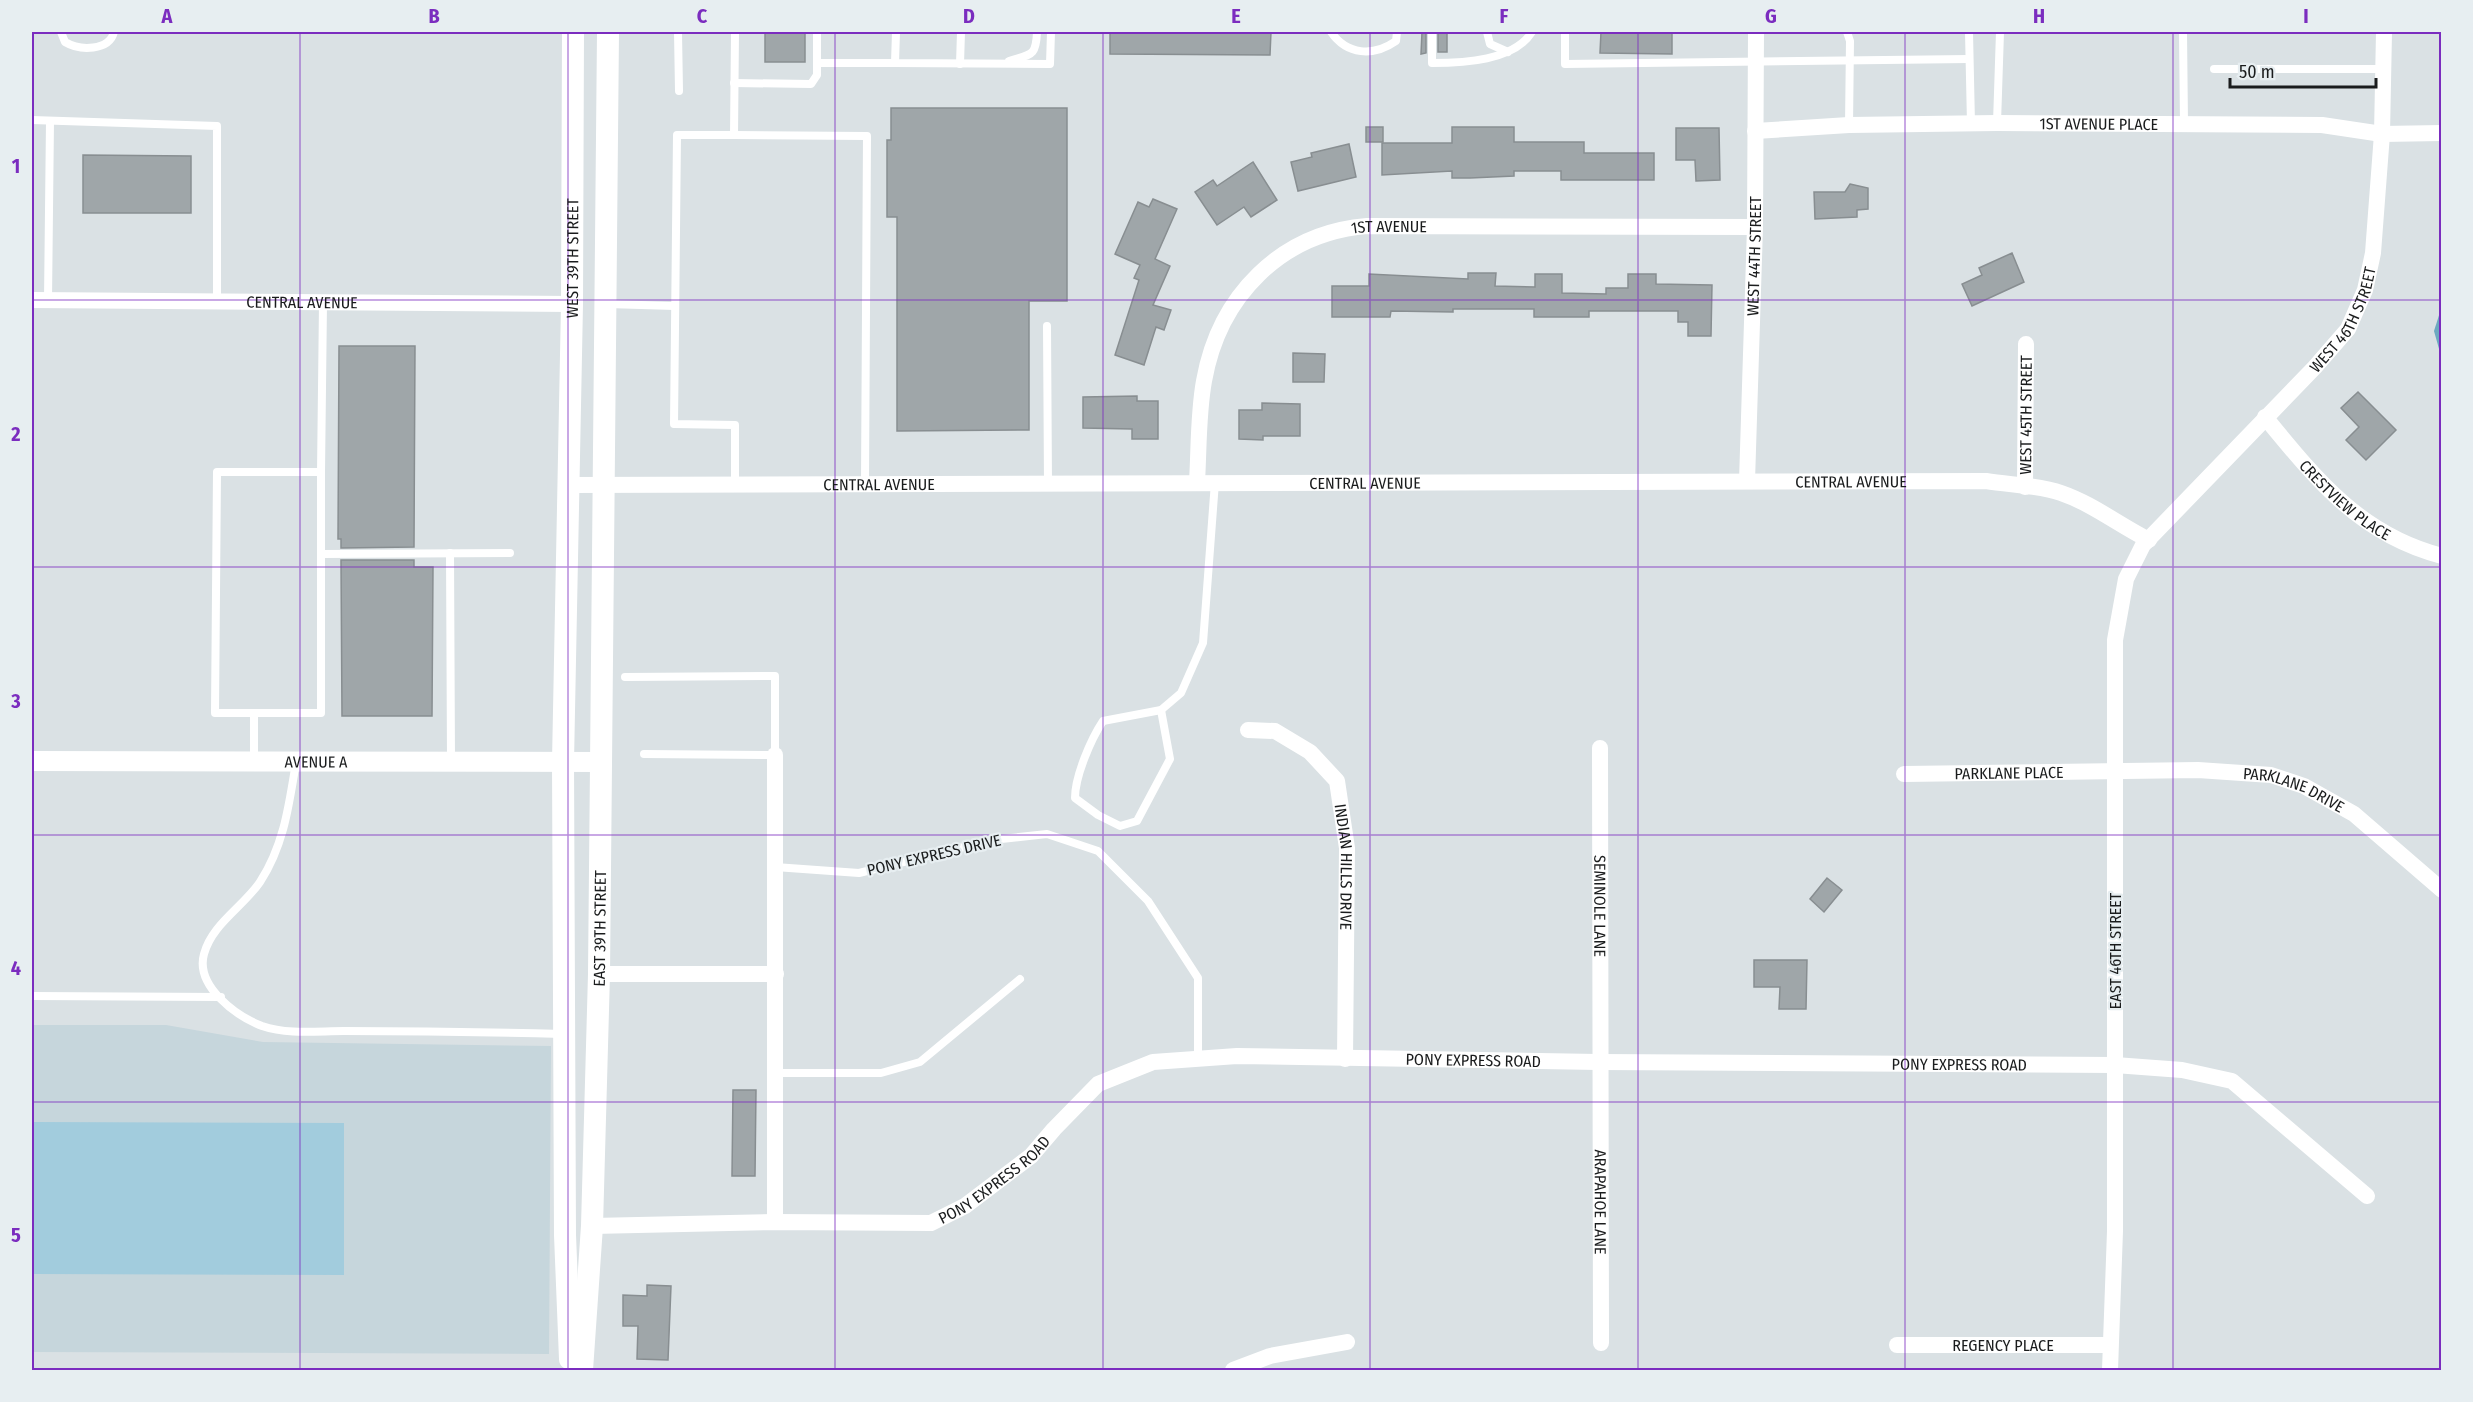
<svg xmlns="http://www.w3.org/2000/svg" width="2473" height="1402" font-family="'Fira Sans Condensed',sans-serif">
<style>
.built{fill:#c6d6dc}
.green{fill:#a2ccdd}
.water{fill:#6da9c0}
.building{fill:#9fa6a9;stroke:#888e91;stroke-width:1.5}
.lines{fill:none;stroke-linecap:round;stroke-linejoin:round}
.service{stroke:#fff;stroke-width:8}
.minor{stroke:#fff;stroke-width:16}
.tertiary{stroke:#fff;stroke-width:20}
.secondary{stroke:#fff;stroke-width:22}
.grid{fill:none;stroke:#7b2cbf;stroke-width:1.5;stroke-opacity:0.55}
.labels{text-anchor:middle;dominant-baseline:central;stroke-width:4.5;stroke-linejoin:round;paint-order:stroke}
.street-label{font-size:16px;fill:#1a1c1d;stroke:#e7eef1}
.neatline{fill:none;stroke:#7b2cbf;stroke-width:2}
.grid-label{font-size:20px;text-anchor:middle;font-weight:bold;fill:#7b2cbf}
</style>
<rect width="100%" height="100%" fill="#dae1e4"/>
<polygon class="built" points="32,1025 166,1025 263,1042 551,1046 549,1354 32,1352"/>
<polygon class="green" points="32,1122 344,1123 344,1275 32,1274"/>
<polygon class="water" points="2441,309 2441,356 2434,331"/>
<g class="building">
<rect x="765" y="32" width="40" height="30"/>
<polygon points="1110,32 1271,32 1270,55 1110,54"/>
<polygon points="1422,32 1426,32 1426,53 1421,54"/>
<rect x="1438" y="32" width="9" height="20"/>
<polygon points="1601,32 1672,32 1672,54 1600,53"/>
<polygon points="891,108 1067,108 1067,301 1029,301 1029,430 897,431 897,217 887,217 887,140 891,140"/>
<rect x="1366" y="127" width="17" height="15"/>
<polygon points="1452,127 1514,127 1514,142 1584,142 1584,153 1654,153 1654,180 1561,180 1561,171 1514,171 1514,176 1470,178 1452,178 1452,171 1382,175 1382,143 1452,143"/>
<polygon points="1676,128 1719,128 1720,180 1696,181 1695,160 1676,160"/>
<polygon points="1349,144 1356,177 1298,191 1291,162 1312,157 1311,153"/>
<polygon points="83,155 191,156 191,213 83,213"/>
<polygon points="1253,162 1277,200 1251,217 1244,207 1217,225 1195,192 1213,180 1217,186"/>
<polygon points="1850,184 1868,188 1868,209 1857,210 1857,217 1815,219 1814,192 1845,192"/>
<polygon points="1153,199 1177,209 1155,259 1170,266 1153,305 1171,310 1164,330 1156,327 1144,365 1115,355 1139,280 1134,278 1140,265 1115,254 1138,202 1149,207"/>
<polygon points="2012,253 2024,282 1972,306 1962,284 1982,275 1979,268"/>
<polygon points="1468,273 1496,273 1495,286 1535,287 1535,274 1562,274 1562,293 1606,294 1606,288 1628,288 1628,274 1656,274 1656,284 1712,285 1711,336 1688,336 1688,322 1678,322 1678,311 1589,311 1589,317 1534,317 1534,309 1453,309 1453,312 1391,311 1390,317 1332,317 1332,286 1369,286 1369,274 1468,279"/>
<polygon points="339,346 415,346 414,547 341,548 341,539 338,539"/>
<polygon points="1293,353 1325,354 1324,382 1293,382"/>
<polygon points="2358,392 2396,430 2366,460 2346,440 2359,427 2341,408"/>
<polygon points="1137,396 1137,401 1158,401 1158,439 1132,439 1132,429 1083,428 1083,397"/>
<polygon points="1262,403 1300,404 1300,436 1263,436 1263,440 1239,439 1239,410 1262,410"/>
<polygon points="341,560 414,560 414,567 433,567 432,716 342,716"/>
<polygon points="1827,878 1842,890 1824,912 1810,899"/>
<polygon points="1754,960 1807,960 1806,1009 1779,1009 1780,987 1754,987"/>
<polygon points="733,1090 756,1090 755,1176 732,1176"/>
<polygon points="647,1285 671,1286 668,1360 637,1359 638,1326 623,1326 623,1295 647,1296"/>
</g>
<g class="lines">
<g class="service">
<path d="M61 32 65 42C80 51 109 51 114 32"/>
<polyline points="678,32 679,91"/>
<polyline points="735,32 734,135 677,135 674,424 735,425 735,485"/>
<polyline points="896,32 895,63 1050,64 1051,32"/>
<path d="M1331 32C1347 55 1373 57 1396 41L1397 32"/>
<path d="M1432 32V63C1463 63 1514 61 1532 32"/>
<polyline points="1487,32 1490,44 1508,52"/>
<polyline points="1565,32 1565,64 1969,59"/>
<polyline points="1847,32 1850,41 1849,125"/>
<polyline points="1969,32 1971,124"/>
<polyline points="2183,32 2184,124"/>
<path d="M1009 61C1031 54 1036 57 1037 32"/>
<polyline points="817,63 895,63"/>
<polyline points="960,64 961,32"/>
<polyline points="2214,69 2384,69"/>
<polyline points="734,83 811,84 817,75 817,32"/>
<polyline points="32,120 217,126 217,302"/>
<polyline points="1997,123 2000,32"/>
<polyline points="734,135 867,136 865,484"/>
<polyline points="48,300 50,121"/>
<polyline points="607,304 675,306"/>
<polyline points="1047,326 1048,485"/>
<polyline points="450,553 451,761"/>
<polyline points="321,554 510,553"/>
<polyline points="625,677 775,676 775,755 644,754"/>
<path d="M1161 710 1170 759 1137 821 1120 826 1098 815 1075 798C1075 776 1091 739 1103 721Z"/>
<polyline points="1161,710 1181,693 1203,643 1215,482"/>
<polyline points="254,713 321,713 321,472"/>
<polyline points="254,761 254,713 215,713 217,472 321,472 323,303"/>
<path d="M296 762C289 805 284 845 260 882 243 907 212 924 204 954 195 986 236 1016 262 1026 288 1035 318 1031 344 1031 417 1031 490 1032 563 1034"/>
<polyline points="775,867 859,873 992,840 1047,834 1098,851 1148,901 1198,978 1198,1059"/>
<polyline points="32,996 221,997"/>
<polyline points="775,1073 881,1073 920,1062 1020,979"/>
</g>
<g class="minor">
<path id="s1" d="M1755 131 1849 125 1997 123 2322 125 2382 134 2442 133"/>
<path id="s2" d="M32 300 572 304"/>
<path id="s3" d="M2265 417C2316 479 2360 535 2442 556"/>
<path id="s4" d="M1747 481 1755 227 1756 32"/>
<path id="s5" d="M1197 482C1199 449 1198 414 1204 381 1219 296 1281 233 1367 226L1755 227"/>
<path id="s6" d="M569 485 1986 481C2010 485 2039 485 2061 493 2093 504 2119 525 2149 540"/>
<path id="s7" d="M2025 487 2026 344"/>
<path id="s8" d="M1248 730 1275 731 1310 752 1337 781 1347 848 1345 1059"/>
<path id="s9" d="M1600 748 1601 1343"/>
<path id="s10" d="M1904 774 2198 770 2271 775 2304 786 2354 814 2442 890"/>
<polyline points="599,974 776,974"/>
<polyline points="775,1222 775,755"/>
<path id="s11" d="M592 1226 775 1222 931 1223 965 1206 1031 1156 1054 1129 1098 1084 1153 1062 1237 1056 1598 1062 2115 1065 2182 1070 2232 1081 2367 1196"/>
<path id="s12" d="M1897 1345H2110"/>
<polyline points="1233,1370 1270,1356 1347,1342"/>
<path id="s13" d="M2110 1370 2115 1231V640L2126 579 2143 545 2315 367 2348 329 2365 290 2373 253 2382 134 2384 32"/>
</g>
<path class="tertiary" id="s14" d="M32 761 601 762"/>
<g class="secondary">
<path id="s15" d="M570 1359 565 1235 563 762 572 304 573 32"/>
<path id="s16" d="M582 1370 592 1226 599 974 608 32"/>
</g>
</g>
<path class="grid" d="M300 32V1370M568 32V1370M835 32V1370M1103 32V1370M1370 32V1370M1638 32V1370M1905 32V1370M2173 32V1370M32 300H2442M32 567H2442M32 835H2442M32 1102H2442"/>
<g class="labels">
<g class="street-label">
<text stroke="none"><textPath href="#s1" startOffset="344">1ST AVENUE PLACE</textPath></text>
<text stroke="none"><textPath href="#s5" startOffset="366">1ST AVENUE</textPath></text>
<text stroke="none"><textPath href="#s4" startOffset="225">WEST 44TH STREET</textPath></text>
<text stroke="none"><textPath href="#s15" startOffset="1101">WEST 39TH STREET</textPath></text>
<text stroke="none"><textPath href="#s2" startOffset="270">CENTRAL AVENUE</textPath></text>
<text stroke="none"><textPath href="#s13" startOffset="1134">WEST 46TH STREET</textPath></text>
<text stroke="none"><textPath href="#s7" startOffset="72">WEST 45TH STREET</textPath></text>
<text stroke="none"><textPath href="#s6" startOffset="1282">CENTRAL AVENUE</textPath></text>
<text stroke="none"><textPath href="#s6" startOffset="796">CENTRAL AVENUE</textPath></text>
<text stroke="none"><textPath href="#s6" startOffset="310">CENTRAL AVENUE</textPath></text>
<text stroke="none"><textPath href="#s3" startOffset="116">CRESTVIEW PLACE</textPath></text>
<text stroke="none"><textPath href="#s14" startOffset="284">AVENUE A</textPath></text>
<text stroke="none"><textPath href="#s10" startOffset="105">PARKLANE PLACE</textPath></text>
<text stroke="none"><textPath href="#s10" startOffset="393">PARKLANE DRIVE</textPath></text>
<text transform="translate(934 855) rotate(-13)">PONY EXPRESS DRIVE</text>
<text stroke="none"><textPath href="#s8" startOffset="194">INDIAN HILLS DRIVE</textPath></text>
<text stroke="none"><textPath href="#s9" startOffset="158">SEMINOLE LANE</textPath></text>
<text stroke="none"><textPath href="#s16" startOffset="442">EAST 39TH STREET</textPath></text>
<text transform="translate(2115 951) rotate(-90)">EAST 46TH STREET</text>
<text stroke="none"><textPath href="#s11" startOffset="938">PONY EXPRESS ROAD</textPath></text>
<text stroke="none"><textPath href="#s11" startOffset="1424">PONY EXPRESS ROAD</textPath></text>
<text stroke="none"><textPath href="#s11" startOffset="416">PONY EXPRESS ROAD</textPath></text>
<text stroke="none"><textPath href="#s9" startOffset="454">ARAPAHOE LANE</textPath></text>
<text stroke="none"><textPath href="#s12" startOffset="106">REGENCY PLACE</textPath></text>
</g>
</g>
<rect width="2473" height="1402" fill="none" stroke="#e7eef1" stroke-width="66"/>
<path d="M2230 78v9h146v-9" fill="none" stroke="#1a1c1d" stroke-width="3"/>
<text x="2239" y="78" font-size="18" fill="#1a1c1d" stroke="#e7eef1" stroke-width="4.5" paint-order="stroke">50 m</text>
<rect x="33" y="33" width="2407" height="1336" class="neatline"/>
<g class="grid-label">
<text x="167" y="23">A</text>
<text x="434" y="23">B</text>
<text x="702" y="23">C</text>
<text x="969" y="23">D</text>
<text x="1236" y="23">E</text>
<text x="1504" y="23">F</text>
<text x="1771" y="23">G</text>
<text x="2039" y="23">H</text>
<text x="2306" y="23">I</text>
<text x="16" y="173">1</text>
<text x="16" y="441">2</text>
<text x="16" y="708">3</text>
<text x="16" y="975">4</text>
<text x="16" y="1242">5</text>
</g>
</svg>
